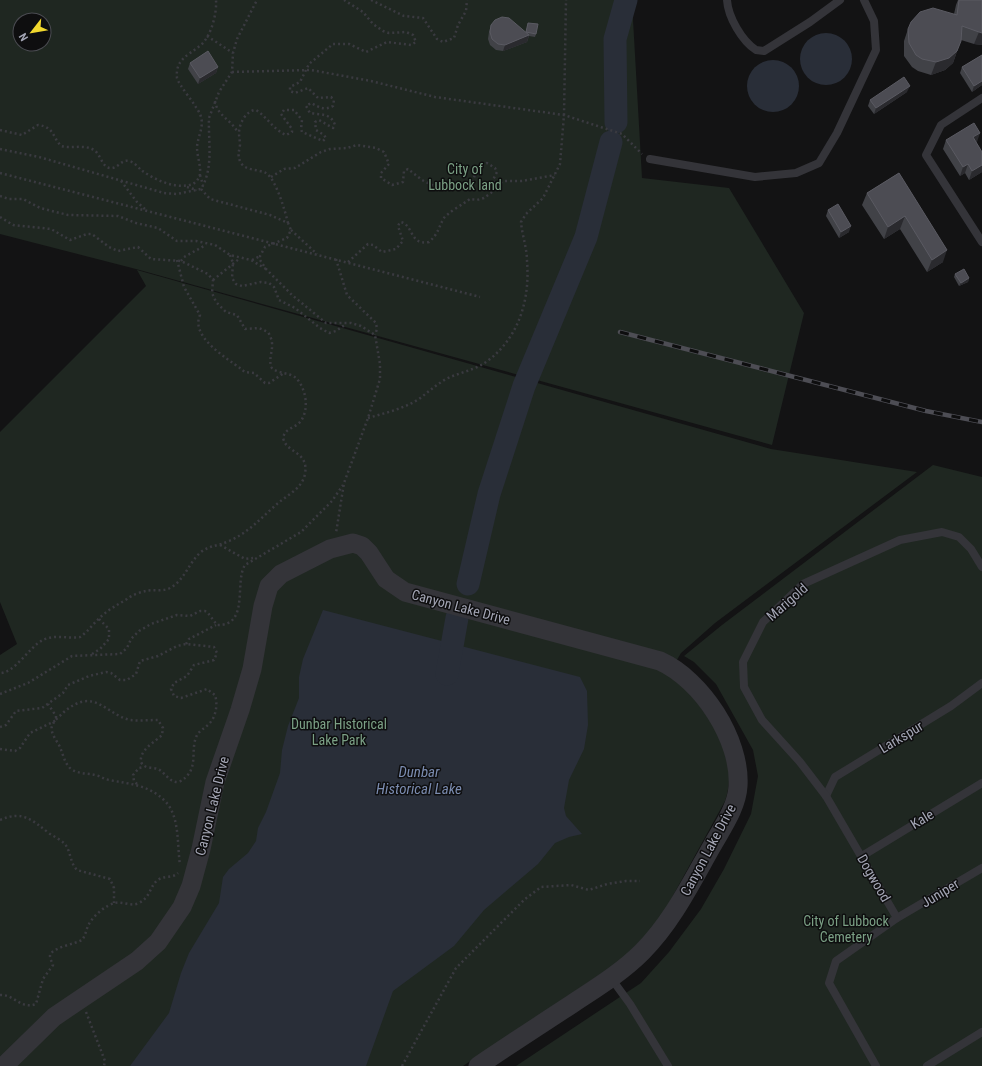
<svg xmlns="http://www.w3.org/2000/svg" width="982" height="1066" font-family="'Roboto Condensed',sans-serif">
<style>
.green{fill:#1f2721;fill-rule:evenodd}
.water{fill:#292e38}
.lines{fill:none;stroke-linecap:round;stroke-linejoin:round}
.river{stroke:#292e38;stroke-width:23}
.path{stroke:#3a3a40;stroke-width:2.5;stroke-dasharray:2 3;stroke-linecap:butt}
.service{stroke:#343439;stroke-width:8}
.tertiary{stroke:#343439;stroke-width:19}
.rail-casing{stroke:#4d4d54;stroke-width:4.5}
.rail{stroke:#0e0e0f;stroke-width:3;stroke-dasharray:9;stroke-linecap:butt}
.wall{fill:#414247}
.shaded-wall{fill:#2a2a2e}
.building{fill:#4c4c53;stroke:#5a5a62}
.labels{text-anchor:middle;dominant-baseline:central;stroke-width:3;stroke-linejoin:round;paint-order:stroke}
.park-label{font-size:14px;fill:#7ba085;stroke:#0e0e0f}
.street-label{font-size:14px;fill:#a4a6b5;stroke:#0e0e0f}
.water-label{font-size:15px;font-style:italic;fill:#7b8cb0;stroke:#0e0e0f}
</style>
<rect width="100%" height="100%" fill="#131314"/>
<g class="green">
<path d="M0 0H634L632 2 642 178 729 188 804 313 772 445 136 269 0 234ZM20 20H44V44H20Z"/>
<path d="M137 270 771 449 917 472 715 623 681 653 668 675C689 687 717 727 726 750 731 764 730 788 725 801L665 910 649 932 620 961 463 1066H0V655L17 644 0 602V432L146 286Z"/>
<polygon points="933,465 982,477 982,1066 516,1066 641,983 669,952 701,909 724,869 751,814 758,776 753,750 716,684 694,662 684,656 722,625"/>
</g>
<g class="water">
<circle cx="826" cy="59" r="26"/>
<circle cx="773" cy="86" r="26"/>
<polygon points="323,610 580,677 587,691 588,725 584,749 569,780 564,808 566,816 582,834 569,837 555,843 538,864 484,910 454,946 393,991 366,1066 130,1066 169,1013 181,973 189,953 219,903 223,877 229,869 248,853 256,841 258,828 266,812 280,773 282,750 288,726 299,698 299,677 303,659"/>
</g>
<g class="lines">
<g class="river">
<polyline points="616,122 615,39 626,0"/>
<polyline points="468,584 489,494 524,386 586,237 611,142"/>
<polyline points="447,674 457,618"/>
</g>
<g class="path">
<polyline points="371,0 404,16 423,18 437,39 443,42 454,38 458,25 466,11 467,0"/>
<polyline points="207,36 233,53"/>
<polyline points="232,72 311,70 371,81 435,97 564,115 622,134 642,154"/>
<path d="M215 101C217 116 232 120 238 133"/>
<path d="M0 130 22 135 38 125C54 127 52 136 61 146 72 149 84 144 94 150 101 155 102 167 110 168 118 169 121 159 129 161 134 162 138 167 141 170 155 180 176 190 193 184 196 182 199 179 200 174 201 166 197 156 197 147 198 135 205 126 200 114 196 105 178 84 177 78 175 59 189 55 201 45 211 36 217 14 216 0"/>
<path d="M0 149 39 157 164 193 177 194 201 189C214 168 208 141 209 118L219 92 232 72 233 53 237 39 257 0"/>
<polyline points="0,173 480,297"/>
<polyline points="200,175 203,185"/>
<path d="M271 177 284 169 295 168 321 152 330 149 347 148 357 145 376 148 384 152 389 164 381 173V178L392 185 403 182 404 171 408 169 422 180 434 186 445 188 456 183 469 186C475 181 474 172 479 166L487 163 495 168 497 172 493 180 495 186"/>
<polyline points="121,181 137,202 146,210"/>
<polyline points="187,187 197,190"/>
<polyline points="201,189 210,199 270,215 288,223 291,230 287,238 265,247 260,256 260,260 266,269 292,295 326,323 351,323 361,326 375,335 380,364 380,379 368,418 344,483 336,533"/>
<polyline points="0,196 9,199 23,199 40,208 68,215 118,216 136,223 158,228 177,241 196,241 215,245 230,255 251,260 266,269"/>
<path d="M0 217 13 225 51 229 70 240 87 234H92L109 247 118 251 138 247 151 259 181 261 208 274 213 280 212 293 216 302 226 312 237 315 245 329 259 328 268 332C277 347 268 353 271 367 277 374 289 372 296 378 306 388 310 410 300 422 295 428 285 428 283 438 287 454 309 451 305 474 302 489 287 495 277 504 261 518 248 533 229 541 219 546 210 545 201 552 189 562 185 580 170 588 162 592 154 589 146 591 140 592 132 595 127 599 119 604 111 608 104 614 95 621 89 631 80 637 68 639 55 634 43 640 29 647 15 673 0 673"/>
<path d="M288 223C285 211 276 179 266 173 258 169 246 171 241 163 237 156 239 152 240 145 240 141 239 137 239 133 239 124 246 110 256 110 267 117 274 130 286 135L292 132V129L281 114 284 110H294L302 120 301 129 302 132 323 141 326 138 324 135 316 130 315 122 319 120 333 128 335 125C331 113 321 115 310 113L306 106 311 103C319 107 324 111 333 106L334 100 331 97 318 98 308 88 295 93 290 91V87L300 82 309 64 333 44H349L366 52 387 42 411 45 416 42 413 35 406 32 389 33 383 31 373 24 363 12 344 0"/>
<polyline points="291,230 317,254"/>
<polyline points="230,255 233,263 232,278 236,284 242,286 261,282 269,283 274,287 279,300 295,308 320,328 329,333 336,331 346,324"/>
<polyline points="336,259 347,295 376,323 377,329 375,335"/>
<path d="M177 260 184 287 200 315C190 337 227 358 241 369L245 372 254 373 265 383H269L284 373"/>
<polyline points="252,260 260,256"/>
<polyline points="181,261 184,257 206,245"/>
<path d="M348 262 368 244 373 245 382 252 396 249 403 241 398 226 400 222C414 224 409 246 429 242 439 233 438 228 444 218 446 214 466 202 470 199L477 200 484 198 491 193 495 186 504 181H522L555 175"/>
<polyline points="213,280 239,259"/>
<path d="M368 418C385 413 403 409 419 399 428 392 436 385 446 379 460 372 477 370 490 359 520 335 530 298 527 261 527 248 522 235 521 222L526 214 543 198 560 164 564 115 566 0"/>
<polyline points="220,545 245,559 253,558"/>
<polyline points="186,644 189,639 216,625"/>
<polyline points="92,654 100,649 109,639 109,629 99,619"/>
<path d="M0 694 28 683 72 656 120 654 127 648 131 639 139 631 151 624 177 615 190 616 200 611H205L208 613 217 625C250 626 234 582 245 565L301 532 332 501 343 485"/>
<path d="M0 727 6 725 16 711 42 708 63 693 68 685 89 676 106 672 111 673 120 680H127L136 674 140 661 158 656 177 646 186 644 214 647 217 653 214 660 194 665 187 676 174 683 171 689 174 696 181 698 207 689 215 695C218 704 216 717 209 724 205 728 200 730 197 735 189 751 201 770 179 782 169 783 166 773 158 769 152 767 144 769 141 762 139 750 155 742 162 735L163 728 158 720C149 720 139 721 130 720 105 714 94 686 64 712 60 716 54 720 52 726 50 732 56 740 59 745 63 753 64 763 71 769 78 774 87 773 95 775 100 776 104 779 109 780 130 784 149 785 165 801 180 816 177 845 180 865"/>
<polyline points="0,749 15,751 20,748 30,733 53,722 56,720 56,716 48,704"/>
<polyline points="137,784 134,781 133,775 139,768 144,767"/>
<path d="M0 820C23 810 32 820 50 834 55 837 61 840 65 844 71 852 70 863 77 870L110 879 114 888V903"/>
<path d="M0 995C14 994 21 1010 36 1004L43 979 53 965C52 962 50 959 50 956 50 948 75 944 82 940 86 935 86 929 89 924 94 915 106 905 115 903 123 901 131 907 139 903 151 897 150 885 158 880 164 875 172 879 178 873"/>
<polyline points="86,1012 105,1061 104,1066"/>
<polyline points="402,1066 456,968 525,899 541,887 571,885 589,890 607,884 626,881 640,881"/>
</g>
<g class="service">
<path d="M727 0C728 17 742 41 756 50L764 51 810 22 840 0"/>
<polyline points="982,98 941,125 926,155 982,242"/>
<polyline points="650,159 755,177 796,173 819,163 837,133 876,50 874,21 864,0"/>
<polyline points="826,796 835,777 951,706 982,683"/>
<polyline points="862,856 982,783"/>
<polyline points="897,918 982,868"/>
<polyline points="611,978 630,1004 668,1066"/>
<polyline points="876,1066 829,983 836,961 897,918 826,796 800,762 762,720 744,687 743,662 763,622 803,584 900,540 942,532 959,537 971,549 982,567"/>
<polyline points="927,1066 982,1032"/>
</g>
<path class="tertiary" d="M4 1066 54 1017 137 961 158 942 182 907 191 886 201 849 215 782 240 710 252 669 263 606 269 586 281 574 330 549 353 543 362 546 369 553 386 579 405 592 660 661C702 680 741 740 738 786 737 807 722 828 712 846 691 883 672 922 642 952 621 973 596 988 572 1004 540 1025 509 1045 478 1066"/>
<g class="rail-casing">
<polyline id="rail" points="620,332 926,411 982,422"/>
</g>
<use href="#rail" class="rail"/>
</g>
<g class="wall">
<polygon points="958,0 982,0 982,45 974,44 961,40 953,63 945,70 931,75 918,71 912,67 904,56 904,41 908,29 954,14 956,5"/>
<polygon points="528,23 536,34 535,37 529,36 527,42 503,51 496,50 490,45 488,39 489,32 491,25 526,32"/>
<polygon points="982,55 982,85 972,92 960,73 962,67"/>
<polygon points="190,63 218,67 216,73 198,84 188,69"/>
<polygon points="907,92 874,114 868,106 870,100"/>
<polygon points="946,140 977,142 976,142 982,152 982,172 969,180 965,173 960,176 943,149"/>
<polygon points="899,173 943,262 927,272 900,229 884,239 862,205 867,193"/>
<polygon points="828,210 849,232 839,238 826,216"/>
<polygon points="955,274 969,278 968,282 959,286 954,277"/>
</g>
<g class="shaded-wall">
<polygon points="979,32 982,33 982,45 974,44"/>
<polygon points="529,35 527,42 503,51 505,45"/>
<polygon points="957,51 953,63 945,70 931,75 936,62"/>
<polygon points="218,67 216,73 198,84 200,78"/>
<polygon points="982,81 982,85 972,92 974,86"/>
<polygon points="910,86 907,92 874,114 876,108"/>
<polygon points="980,133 977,142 969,147 973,137"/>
<polygon points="968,164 965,173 960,176 963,167"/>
<polygon points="982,165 982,172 969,180 972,171"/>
<polygon points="905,216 900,229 884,239 888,227"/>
<polygon points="851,226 849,232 839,238 841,232"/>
<polygon points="947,250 943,262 927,272 932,260"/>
<polygon points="969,278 968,282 959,286 961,283"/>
</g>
<g class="building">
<polygon points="959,0 982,0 982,33 979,32 962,26 961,41 957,51 949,58 936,62 922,59 916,55 909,43 908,29 911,22 920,12 933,8 957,15"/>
<polygon points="502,17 509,18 529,35 505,45 498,44 492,39 490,32 491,25 495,20"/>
<polygon points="528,23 538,24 536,34 526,32"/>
<polygon points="208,51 218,67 200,78 190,63"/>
<polygon points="982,55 982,81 974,86 962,67"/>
<polygon points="904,77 910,86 876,108 870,100"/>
<polygon points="974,123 980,133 973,137 982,152 982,165 972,171 968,164 963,167 946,140"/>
<polygon points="899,173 947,250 932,260 905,216 888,227 867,193"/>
<polygon points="838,204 851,226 841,232 828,210"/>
<polygon points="964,269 969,278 961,283 955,274"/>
</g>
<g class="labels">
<g class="park-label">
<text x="465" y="169">City of<tspan x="465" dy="16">Lubbock land</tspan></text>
<text x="339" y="724">Dunbar Historical<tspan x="339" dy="16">Lake Park</tspan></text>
<text x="846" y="921">City of Lubbock<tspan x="846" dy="16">Cemetery</tspan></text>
</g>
<g class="street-label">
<text transform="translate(787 602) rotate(-41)">Marigold</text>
<text transform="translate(461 607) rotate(15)">Canyon Lake Drive</text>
<text transform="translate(901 737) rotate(-31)">Larkspur</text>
<text transform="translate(212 806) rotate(-76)">Canyon Lake Drive</text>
<text transform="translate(922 819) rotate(-31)">Kale</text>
<text transform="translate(708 850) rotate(-62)">Canyon Lake Drive</text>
<text transform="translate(874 878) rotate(60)">Dogwood</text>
<text transform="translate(940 893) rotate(-31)">Juniper</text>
</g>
<g class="water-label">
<text x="419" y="772">Dunbar<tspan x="419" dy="17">Historical Lake</tspan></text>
</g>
</g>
<g transform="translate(32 32) rotate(239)"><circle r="19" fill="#0e0e0f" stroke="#4a4b51"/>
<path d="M0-3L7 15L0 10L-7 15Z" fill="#f1d82e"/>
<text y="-6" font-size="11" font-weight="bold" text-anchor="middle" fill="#a4a6b5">N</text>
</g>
</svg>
